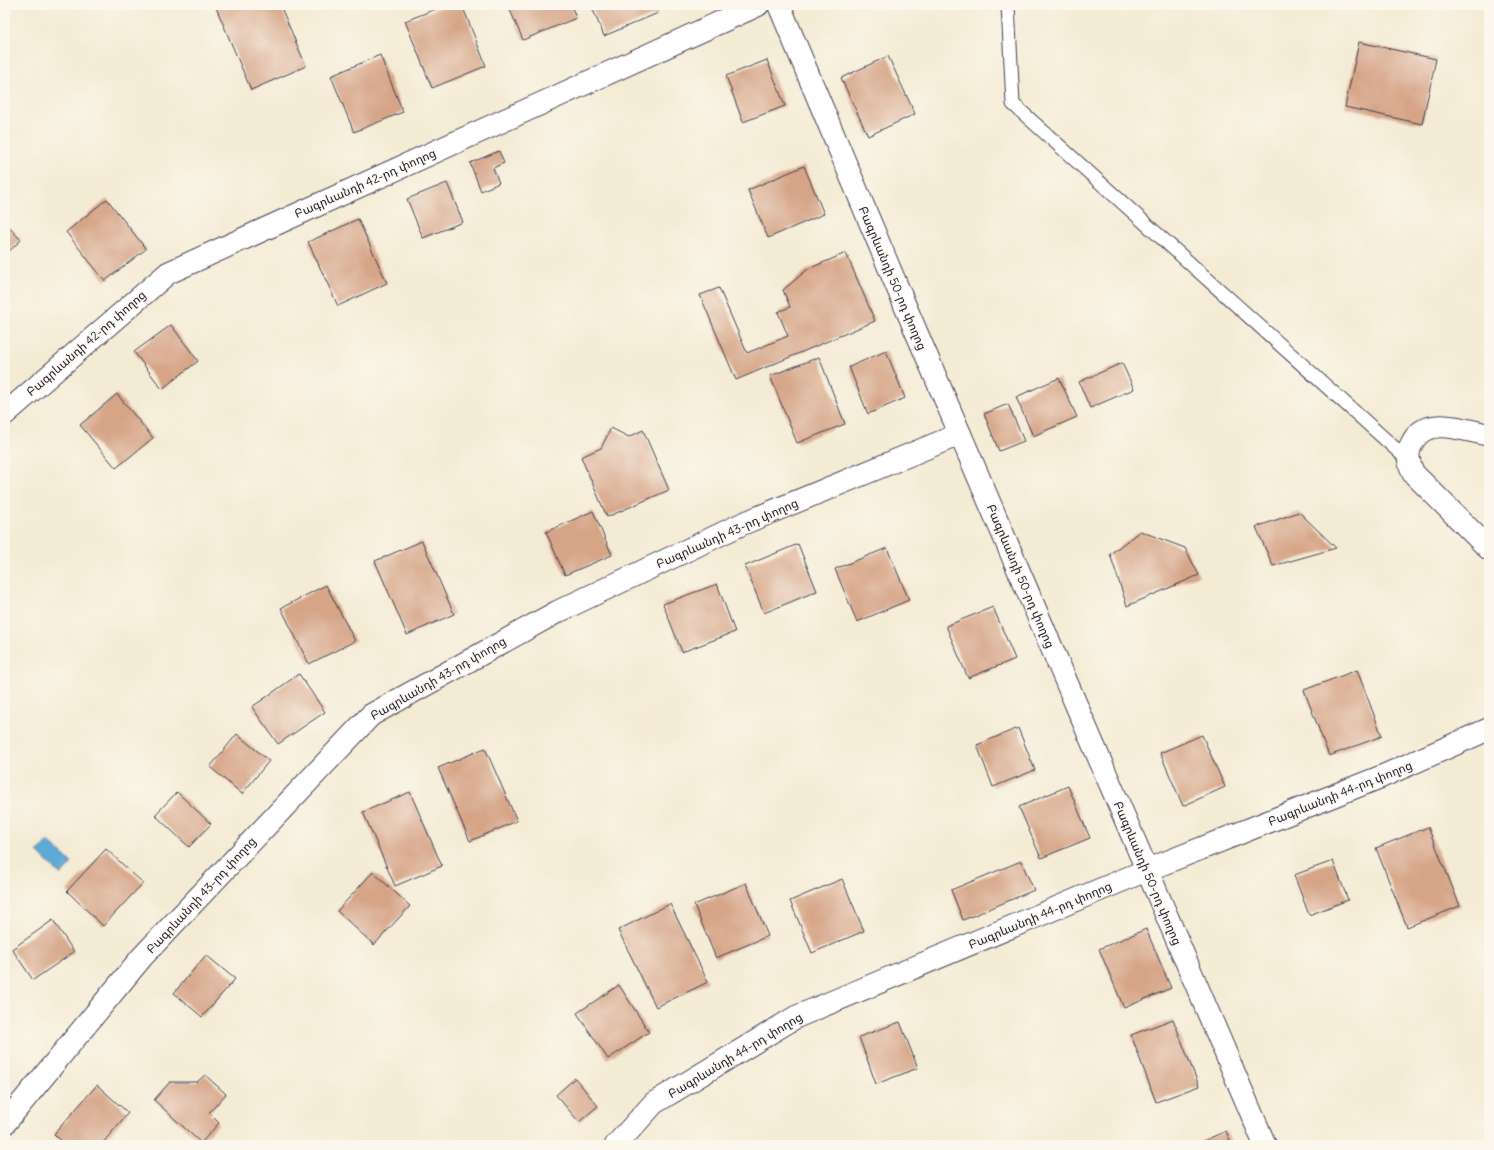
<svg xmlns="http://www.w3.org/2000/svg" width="1494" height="1150" font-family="Delius,'Noto Sans Armenian',sans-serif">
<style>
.water{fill:#5baad5;stroke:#3e6688}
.building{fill:#d6a588}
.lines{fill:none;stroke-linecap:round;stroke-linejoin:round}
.service-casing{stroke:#424052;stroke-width:15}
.minor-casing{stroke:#424052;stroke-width:24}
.service{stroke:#fff;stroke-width:13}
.minor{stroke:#fff;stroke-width:22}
.labels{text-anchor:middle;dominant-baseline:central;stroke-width:3;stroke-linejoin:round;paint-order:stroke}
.street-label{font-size:12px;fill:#22223b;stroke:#fbf7ec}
</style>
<rect width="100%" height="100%" fill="#fbf7ec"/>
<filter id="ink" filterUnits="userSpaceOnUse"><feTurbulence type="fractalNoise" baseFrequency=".025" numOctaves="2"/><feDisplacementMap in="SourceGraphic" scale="8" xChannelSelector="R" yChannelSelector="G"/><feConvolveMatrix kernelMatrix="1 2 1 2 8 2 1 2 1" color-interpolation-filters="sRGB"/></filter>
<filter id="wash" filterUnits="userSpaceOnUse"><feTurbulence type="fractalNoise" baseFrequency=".012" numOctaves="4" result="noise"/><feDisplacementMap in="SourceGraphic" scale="16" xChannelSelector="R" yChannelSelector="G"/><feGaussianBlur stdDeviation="0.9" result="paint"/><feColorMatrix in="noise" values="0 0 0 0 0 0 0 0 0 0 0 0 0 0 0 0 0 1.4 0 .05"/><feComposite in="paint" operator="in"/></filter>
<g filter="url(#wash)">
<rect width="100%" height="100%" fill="#f4ebd4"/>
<polygon class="water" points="48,841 72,863 61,875 37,852"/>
<g id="blocks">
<g class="building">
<polygon points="215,5 280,5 306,66 251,90"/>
<polygon points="446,5 462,5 486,66 432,88 405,21"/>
<polygon points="508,5 571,5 576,18 523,40"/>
<polygon points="591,5 655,5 658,13 604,36"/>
<polygon points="1359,42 1436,59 1422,124 1345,107"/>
<polygon points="380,55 403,112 354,132 331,76"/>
<polygon points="888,56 915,114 868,136 841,78"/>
<polygon points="767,60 785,106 743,122 726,76"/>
<polygon points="499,151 504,163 493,168 499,183 481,191 470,163"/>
<polygon points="804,166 824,214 768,238 748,190"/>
<polygon points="447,183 463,222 423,238 407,199"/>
<polygon points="107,199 146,249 105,281 66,232"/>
<polygon points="358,219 387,283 338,306 308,242"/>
<polygon points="5,223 21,240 5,255"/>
<polygon points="846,253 875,321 736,380 700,295 719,288 747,353 788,336 778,312 790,307 783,290 808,269"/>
<polygon points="171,325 198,361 162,389 134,352"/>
<polygon points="886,351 905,398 868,414 849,367"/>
<polygon points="819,357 845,424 797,443 770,376"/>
<polygon points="1122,363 1134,389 1090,408 1079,382"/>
<polygon points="1059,378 1077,417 1033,436 1016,397"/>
<polygon points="117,394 153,438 116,468 80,425"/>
<polygon points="1008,404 1024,441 999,451 984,414"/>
<polygon points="611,428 629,437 643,430 669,490 607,517 581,457 601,448"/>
<polygon points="593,511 612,555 565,575 546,532"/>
<polygon points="1299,512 1336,548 1273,566 1256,527"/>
<polygon points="1140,531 1185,548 1199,575 1127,606 1110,554"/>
<polygon points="422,541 454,614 407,635 375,561"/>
<polygon points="798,544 817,591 764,613 745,566"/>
<polygon points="887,548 909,600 857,622 835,569"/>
<polygon points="717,584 735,632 682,652 663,604"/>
<polygon points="326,585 355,641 309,664 281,608"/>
<polygon points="993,607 1015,659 968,678 946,626"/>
<polygon points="1357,670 1382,736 1329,756 1304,690"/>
<polygon points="299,674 325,712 278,744 252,707"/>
<polygon points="1018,728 1035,770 993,787 977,745"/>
<polygon points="237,734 269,761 242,794 210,767"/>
<polygon points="1202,735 1225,787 1183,806 1160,753"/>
<polygon points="485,748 517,821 470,841 438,768"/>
<polygon points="1068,786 1090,838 1041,858 1019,807"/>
<polygon points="177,792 211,824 189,847 155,815"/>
<polygon points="410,792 442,866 395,886 363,812"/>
<polygon points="1428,827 1460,906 1407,927 1376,848"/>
<polygon points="106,849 143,883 103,926 67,891"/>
<polygon points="1021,861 1034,890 963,920 951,890"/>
<polygon points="1333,861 1348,900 1309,915 1294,875"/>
<polygon points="373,872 410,906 374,945 337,911"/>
<polygon points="842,879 864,931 812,953 790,901"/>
<polygon points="746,883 768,936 716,958 694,905"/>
<polygon points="670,904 708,982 656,1007 618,930"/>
<polygon points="53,920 74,952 33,980 12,949"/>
<polygon points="1146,929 1171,988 1124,1008 1099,949"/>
<polygon points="206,955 235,979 202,1017 174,993"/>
<polygon points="619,985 649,1032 608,1059 577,1013"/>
<polygon points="1173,1019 1199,1086 1156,1102 1131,1035"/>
<polygon points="900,1022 918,1068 876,1084 859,1037"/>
<polygon points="205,1075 226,1094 209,1113 219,1123 201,1143 154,1100 170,1082 197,1082"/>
<polygon points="575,1078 598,1106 579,1122 556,1095"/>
<polygon points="97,1085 128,1113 101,1145 66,1145 54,1134"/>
<polygon points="1226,1131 1232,1145 1194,1145"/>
</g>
</g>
</g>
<g filter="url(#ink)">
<use href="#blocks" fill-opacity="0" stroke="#424052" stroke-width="1"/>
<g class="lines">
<g class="service-casing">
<polyline id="service" points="1008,5 1013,104 1407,459"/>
</g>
<g class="minor-casing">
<g id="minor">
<polyline points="779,5 906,308 1265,1145"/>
<polyline points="5,414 168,273 758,5"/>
<path d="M1489 435C1465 430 1427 415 1413 441 1406 453 1408 460 1413 473L1489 549"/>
<polyline points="5,1123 142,957 371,715 557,612 742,524 960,434"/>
<polyline points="616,1145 654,1103 796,1017 1147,870 1383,776 1489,729"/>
</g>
</g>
<use href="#service" class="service"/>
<use href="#minor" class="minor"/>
</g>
</g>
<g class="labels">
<g class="street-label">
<text transform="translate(365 183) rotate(-24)">Բագրևանդի 42-րդ փողոց</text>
<text transform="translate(893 278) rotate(67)">Բագրևանդի 50-րդ փողոց</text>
<text transform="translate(86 343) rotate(-41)">Բագրևանդի 42-րդ փողոց</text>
<text transform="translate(727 533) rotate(-24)">Բագրևանդի 43-րդ փողոց</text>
<text transform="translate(1021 576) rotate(67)">Բագրևանդի 50-րդ փողոց</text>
<text transform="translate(438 678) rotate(-30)">Բագրևանդի 43-րդ փողոց</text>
<text transform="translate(1340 793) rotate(-22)">Բագրևանդի 44-րդ փողոց</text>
<text transform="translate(1148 873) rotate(67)">Բագրևանդի 50-րդ փողոց</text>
<text transform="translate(201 895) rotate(-47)">Բագրևանդի 43-րդ փողոց</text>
<text transform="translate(1040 915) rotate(-23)">Բագրևանդի 44-րդ փողոց</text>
<text transform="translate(735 1055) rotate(-31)">Բագրևանդի 44-րդ փողոց</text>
</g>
</g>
<rect width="1494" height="1150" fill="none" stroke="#fbf7ec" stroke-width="20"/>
</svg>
